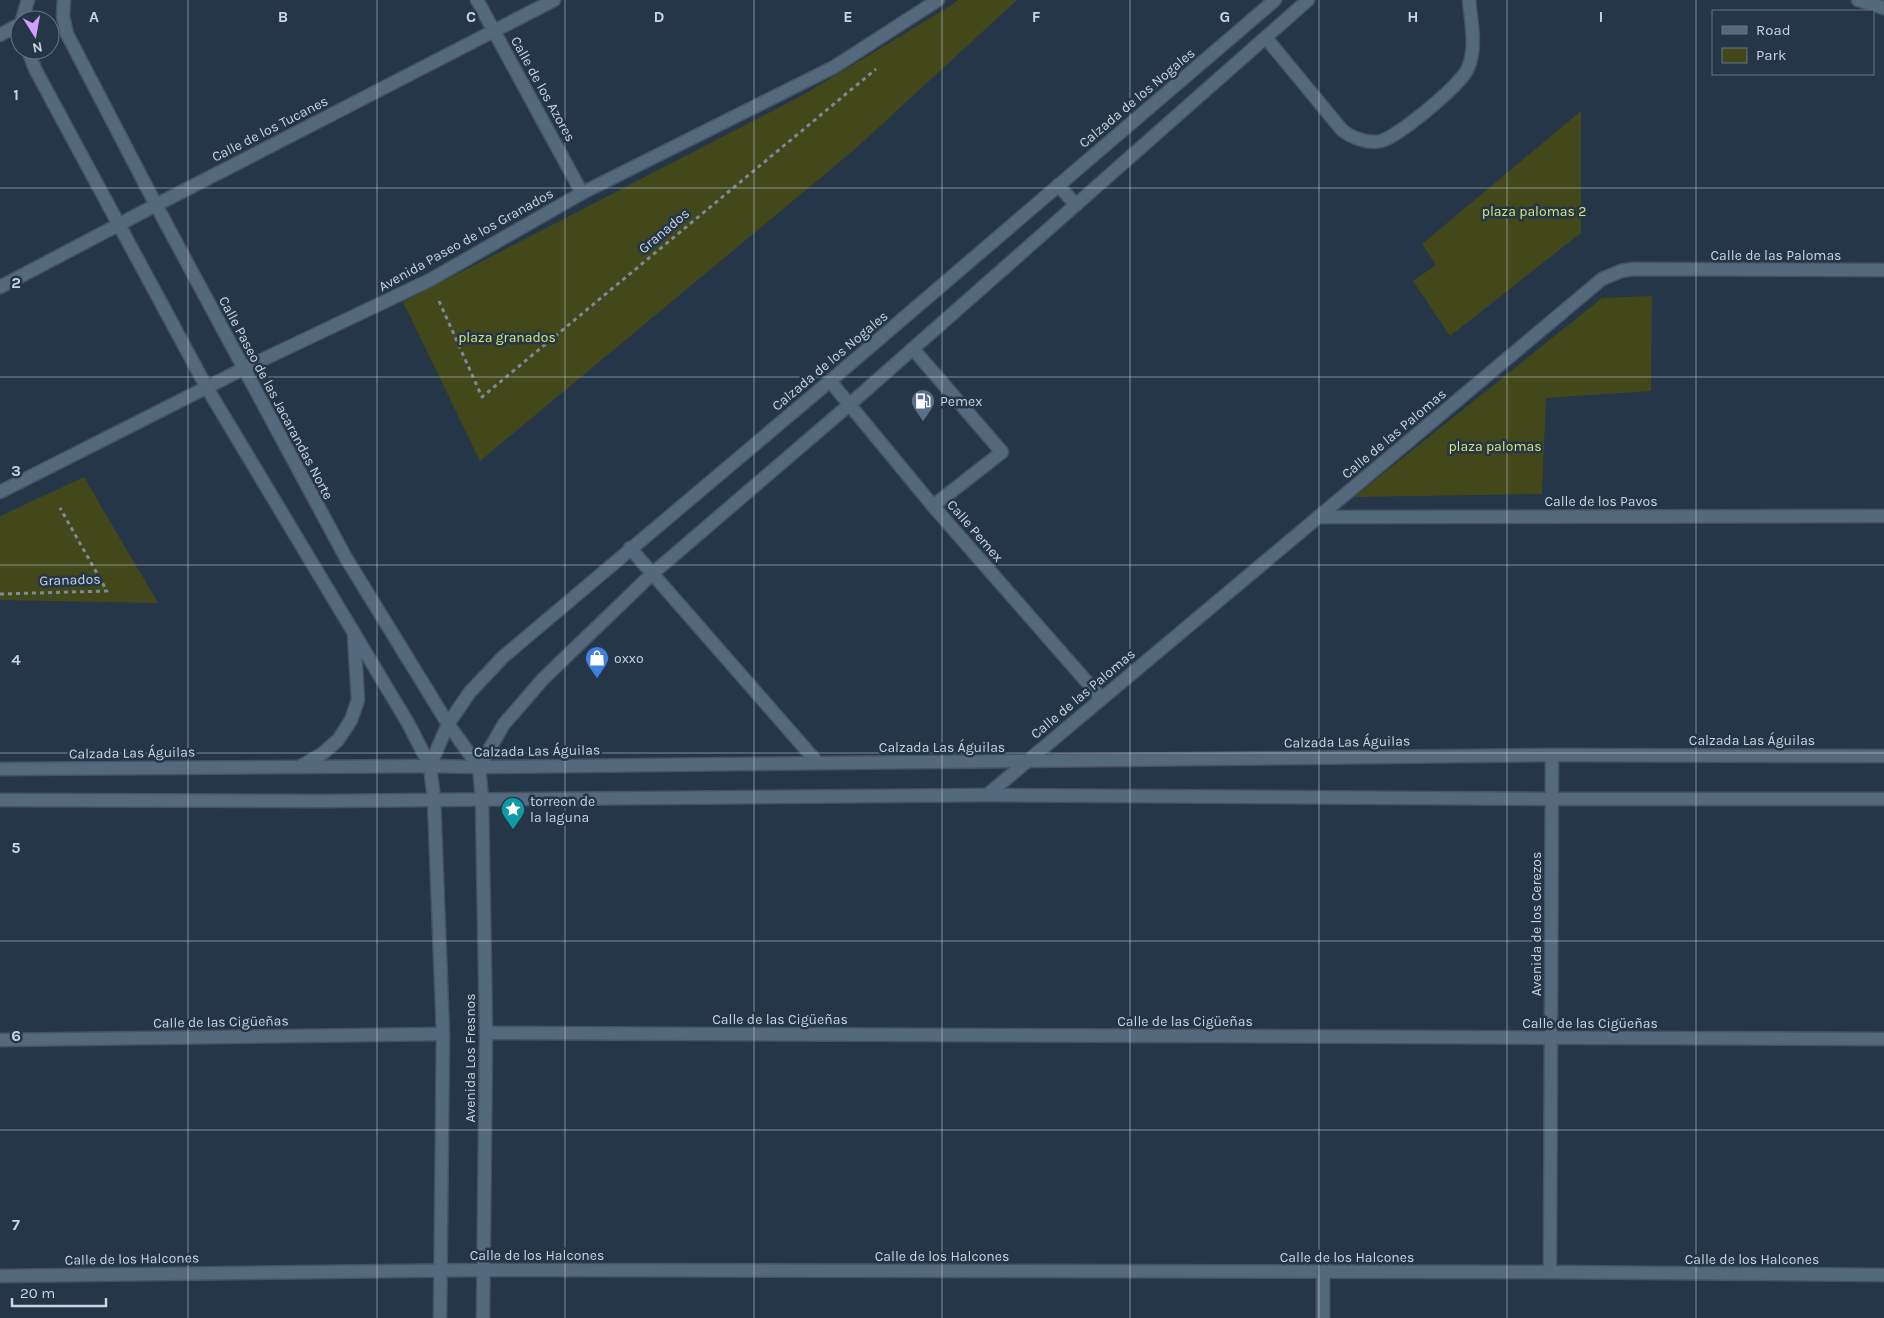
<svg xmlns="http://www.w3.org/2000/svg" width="1884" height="1318" font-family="Karla,sans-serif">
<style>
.green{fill:#43481a}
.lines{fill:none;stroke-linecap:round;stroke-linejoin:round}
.minor-casing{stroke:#455463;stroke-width:15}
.path{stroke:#7c8a98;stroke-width:3;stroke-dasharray:4 4;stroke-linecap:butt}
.minor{stroke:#55697d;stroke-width:12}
.grid{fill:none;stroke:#c9d4df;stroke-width:1;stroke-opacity:0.55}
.labels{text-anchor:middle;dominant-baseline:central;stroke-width:5;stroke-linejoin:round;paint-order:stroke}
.street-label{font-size:14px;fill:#c9d4df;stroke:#243648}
.park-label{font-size:14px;fill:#d8e672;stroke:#243648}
.poi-label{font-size:14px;fill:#c9d4df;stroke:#243648;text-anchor:start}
.grid-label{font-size:16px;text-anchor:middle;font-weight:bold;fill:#c9d4df;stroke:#243648;stroke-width:5;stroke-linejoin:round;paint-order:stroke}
</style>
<rect width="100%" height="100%" fill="#243648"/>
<g class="green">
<polygon points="958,0 1017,0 854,150 480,461 403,302 803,95 950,6"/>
<polygon points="1581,111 1581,233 1450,336 1413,281 1436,265 1422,244"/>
<polygon points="1652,296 1651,391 1546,398 1542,494 1354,497 1602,298"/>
<polygon points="84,477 158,603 0,600 0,516"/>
</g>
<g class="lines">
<g class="minor-casing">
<g id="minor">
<polyline points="64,0 63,16 67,34 156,205 346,558 448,724 479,767 482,799 486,1033 483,1318"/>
<polyline points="477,0 582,193"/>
<polyline points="1858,0 1884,8"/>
<polyline points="22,20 28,0"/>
<polyline points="0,35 20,24"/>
<path d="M1266 38 1342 130C1352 138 1368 144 1381 141 1399 136 1462 84 1468 68 1477 47 1471 22 1469 0"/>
<polyline points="28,50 35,69 207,388 408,723 430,766 434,799 443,1034 440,1318"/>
<polyline points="1058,185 1076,205"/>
<polyline points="0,287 156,205 554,0"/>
<polyline points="913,349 1002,452 933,506"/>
<polyline points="830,381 933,506 1101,698"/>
<polyline points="0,492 243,369 430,280 582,193 834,67 938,0"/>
<polyline points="1318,517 1884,516"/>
<polyline points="630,548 817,762"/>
<polyline points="301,766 322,754 338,740 351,720 358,700 354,636"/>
<polyline points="430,766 448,724 470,692 503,657 830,381 1275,0"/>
<polyline points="479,767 504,724 543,679 652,574 849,405 1308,0"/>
<polyline points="0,769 430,766 479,767 1552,755 1884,756"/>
<polyline points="987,795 1602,279 1621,271 1633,269 1884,270"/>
<polyline points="0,800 323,801 987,795 1552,799 1884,799"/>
<polyline points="486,1033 1884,1039"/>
<polyline points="0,1040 443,1034"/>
<polyline points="1550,1272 1552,755"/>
<polyline points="0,1276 482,1270 1550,1272 1884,1275"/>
<polyline points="1323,1318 1323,1273"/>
</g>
</g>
<g class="path">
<polyline points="439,301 482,397 876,69"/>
<polyline points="0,594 107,591 60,508"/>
</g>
<use href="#minor" class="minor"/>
</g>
<path class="grid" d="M188 0V1318M377 0V1318M565 0V1318M754 0V1318M942 0V1318M1130 0V1318M1319 0V1318M1507 0V1318M1696 0V1318M0 188H1884M0 377H1884M0 565H1884M0 753H1884M0 941H1884M0 1130H1884"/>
<defs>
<g id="fuel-pin" transform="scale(1.25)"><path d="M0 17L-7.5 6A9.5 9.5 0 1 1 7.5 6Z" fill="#5c6f8a" stroke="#243648"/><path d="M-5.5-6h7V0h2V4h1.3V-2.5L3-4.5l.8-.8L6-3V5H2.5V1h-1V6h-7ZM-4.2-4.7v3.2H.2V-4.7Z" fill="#fff"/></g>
<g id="shop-pin" transform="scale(1.25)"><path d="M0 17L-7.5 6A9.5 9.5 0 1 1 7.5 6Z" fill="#3f7fe0" stroke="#243648"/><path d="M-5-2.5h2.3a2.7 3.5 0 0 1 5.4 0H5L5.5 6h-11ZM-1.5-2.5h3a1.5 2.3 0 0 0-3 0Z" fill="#fff"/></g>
<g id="sight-pin" transform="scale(1.25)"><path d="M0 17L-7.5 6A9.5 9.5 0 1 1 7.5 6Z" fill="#0f9aa8" stroke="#243648"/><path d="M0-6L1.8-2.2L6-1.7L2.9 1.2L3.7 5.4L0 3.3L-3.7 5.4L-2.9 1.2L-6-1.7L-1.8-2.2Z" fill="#fff"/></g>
</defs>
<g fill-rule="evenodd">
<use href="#fuel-pin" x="923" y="401"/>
<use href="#shop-pin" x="597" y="658"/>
<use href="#sight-pin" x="513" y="809"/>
</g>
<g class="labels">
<g class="street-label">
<text transform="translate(543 89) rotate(61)">Calle de los Azores</text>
<text transform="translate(1137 98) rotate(-40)">Calzada de los Nogales</text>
<text transform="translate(270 129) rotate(-27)">Calle de los Tucanes</text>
<text transform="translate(664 231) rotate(-40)">Granados</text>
<text transform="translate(466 240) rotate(-29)">Avenida Paseo de los Granados</text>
<text x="1776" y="255">Calle de las Palomas</text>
<text transform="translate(830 361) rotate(-40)">Calzada de los Nogales</text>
<text transform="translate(276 398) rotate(62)">Calle Paseo de las Jacarandas Norte</text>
<text transform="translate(1394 434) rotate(-40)">Calle de las Palomas</text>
<text x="1601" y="501">Calle de los Pavos</text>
<text transform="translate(975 531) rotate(49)">Calle Pemex</text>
<text transform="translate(70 580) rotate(-2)">Granados</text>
<text transform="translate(1083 694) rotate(-40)">Calle de las Palomas</text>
<text x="1752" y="740">Calzada Las Águilas</text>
<text transform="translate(1347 742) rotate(-1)">Calzada Las Águilas</text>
<text x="942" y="747">Calzada Las Águilas</text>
<text transform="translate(537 751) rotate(-1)">Calzada Las Águilas</text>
<text transform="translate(132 753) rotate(-1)">Calzada Las Águilas</text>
<text transform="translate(1536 924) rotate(-90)">Avenida de los Cerezos</text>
<text x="780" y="1019">Calle de las Cigüeñas</text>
<text x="1185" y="1021">Calle de las Cigüeñas</text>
<text transform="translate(221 1022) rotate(-1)">Calle de las Cigüeñas</text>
<text x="1590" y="1023">Calle de las Cigüeñas</text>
<text transform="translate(470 1058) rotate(-90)">Avenida Los Fresnos</text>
<text x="537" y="1255">Calle de los Halcones</text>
<text x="942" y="1256">Calle de los Halcones</text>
<text x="1347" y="1257">Calle de los Halcones</text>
<text transform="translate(132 1259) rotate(-1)">Calle de los Halcones</text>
<text x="1752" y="1259">Calle de los Halcones</text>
</g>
<g class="park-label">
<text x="1534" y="211">plaza palomas 2</text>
<text x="507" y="337">plaza granados</text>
<text x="1495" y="446">plaza palomas</text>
</g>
<g class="poi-label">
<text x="940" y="401">Pemex</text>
<text x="614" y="658">oxxo</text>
<text x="530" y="801">torreon de<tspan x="530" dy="16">la laguna</tspan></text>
</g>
</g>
<g class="grid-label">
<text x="94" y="22">A</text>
<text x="283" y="22">B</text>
<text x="471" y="22">C</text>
<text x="659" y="22">D</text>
<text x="848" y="22">E</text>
<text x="1036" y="22">F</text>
<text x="1225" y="22">G</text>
<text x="1413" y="22">H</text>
<text x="1601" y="22">I</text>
<text x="16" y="100">1</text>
<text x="16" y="288">2</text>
<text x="16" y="476">3</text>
<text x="16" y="665">4</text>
<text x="16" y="853">5</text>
<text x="16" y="1041">6</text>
<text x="16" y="1230">7</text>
</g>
<rect x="1712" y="10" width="162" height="65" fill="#243648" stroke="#667584"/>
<rect x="1722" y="26" width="25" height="8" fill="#55697d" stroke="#667584"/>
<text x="1756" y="35" font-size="15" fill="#c9d4df">Road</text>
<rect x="1722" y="48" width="25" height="15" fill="#43481a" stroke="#667584"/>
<text x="1756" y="60" font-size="15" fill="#c9d4df">Park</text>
<g transform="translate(35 35) rotate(169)"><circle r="24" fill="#243648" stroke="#667584"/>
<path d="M0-4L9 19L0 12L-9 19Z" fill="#d29dfd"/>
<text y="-8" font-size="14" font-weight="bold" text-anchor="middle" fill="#c9d4df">N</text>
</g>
<path d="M12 1298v8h94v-8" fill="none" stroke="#c9d4df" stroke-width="2.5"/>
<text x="20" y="1298" font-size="15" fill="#c9d4df" stroke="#243648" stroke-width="4" paint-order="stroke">20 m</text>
</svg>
